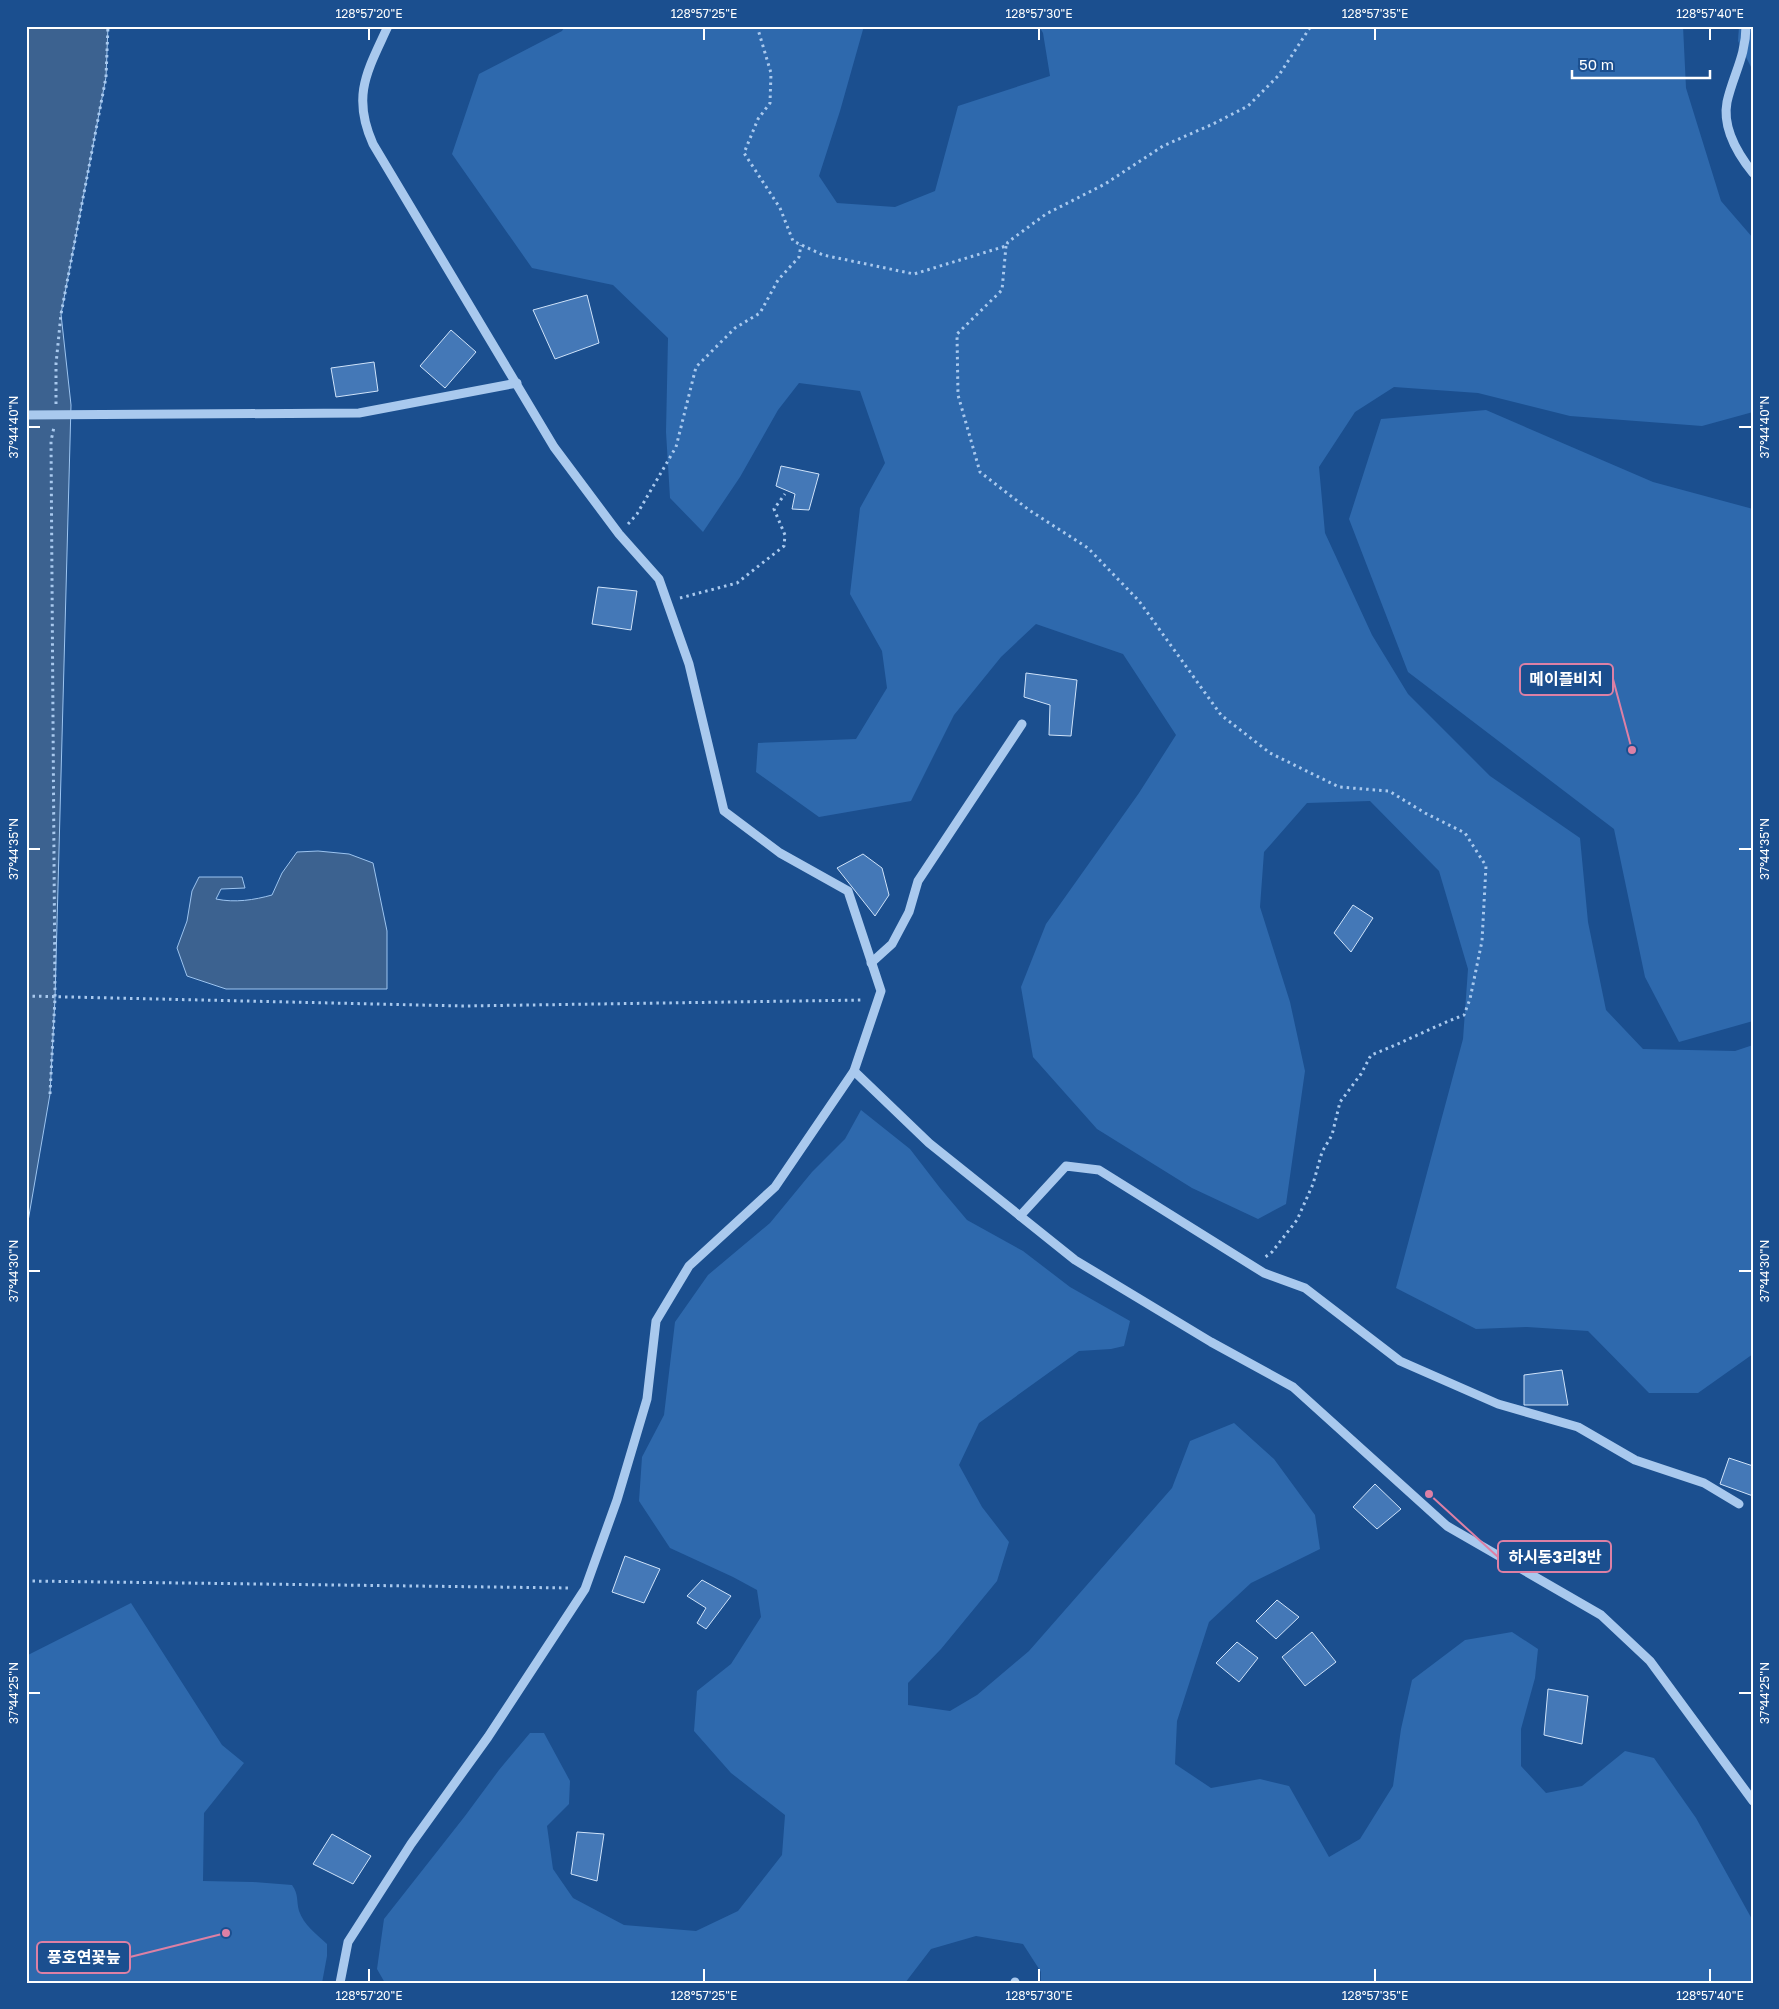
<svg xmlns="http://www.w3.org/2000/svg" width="1779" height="2009" font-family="'Golos Text','Noto Sans KR',sans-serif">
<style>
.green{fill:#2e69ad}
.water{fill:#3c6290;stroke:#9cc4f0}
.building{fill:#4478b7;stroke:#cfe3fa}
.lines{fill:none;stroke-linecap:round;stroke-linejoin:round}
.path{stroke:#a9c9ee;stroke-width:3;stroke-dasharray:2.5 4;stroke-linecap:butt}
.minor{stroke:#a9c9ee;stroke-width:9}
.ticks{fill:none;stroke:#fff;stroke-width:2}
.leader{fill:none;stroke:#dd80a5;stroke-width:2}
.callout-dot{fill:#dd80a5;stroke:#1b4f8f;stroke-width:2}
.callout{fill:#1b4f8f;stroke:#dd80a5;stroke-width:2}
.callout-label{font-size:16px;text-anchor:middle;font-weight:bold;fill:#fff}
.neatline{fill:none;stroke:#fff;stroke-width:2}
.ticks-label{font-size:12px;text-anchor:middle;fill:#fff}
</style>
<rect width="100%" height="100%" fill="#1b4f8f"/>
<g class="green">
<polygon points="565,26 864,26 840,111 819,176 837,203 895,207 935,191 958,106 1050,76 1043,33 1039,26 1683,26 1686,88 1721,201 1753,238 1753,412 1702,426 1570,416 1478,393 1394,387 1355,412 1319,467 1325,533 1372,635 1408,694 1490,776 1580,838 1588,922 1606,1010 1643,1049 1735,1051 1753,1045 1753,1354 1698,1393 1649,1393 1588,1331 1527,1327 1476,1329 1396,1288 1463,1039 1468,969 1439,871 1370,801 1307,803 1264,852 1260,907 1290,1002 1305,1071 1286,1204 1258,1219 1192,1188 1097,1129 1033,1057 1021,987 1046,924 1139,793 1176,735 1123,654 1036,624 1001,657 954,715 911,801 819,817 756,772 758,743 856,739 887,688 882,651 850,594 860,508 885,463 860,391 799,383 778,410 740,477 703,532 670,498 666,432 668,338 613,285 532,268 452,154 479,74 562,31"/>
<polygon points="1739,26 1753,26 1753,71 1738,41"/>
<polygon points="1486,410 1653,482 1753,509 1753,1021 1679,1042 1645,977 1614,829 1408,672 1349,519 1381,419"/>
<polygon points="861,1110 910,1149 940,1188 967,1220 1023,1251 1070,1287 1130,1321 1124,1346 1111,1349 1079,1351 979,1423 959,1465 982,1507 1009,1542 997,1581 941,1649 908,1683 908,1705 950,1711 977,1695 1029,1651 1172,1488 1190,1441 1234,1423 1274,1459 1315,1515 1320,1549 1251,1583 1209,1622 1177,1721 1175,1764 1211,1788 1260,1779 1289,1786 1329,1857 1360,1839 1393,1786 1401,1729 1412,1680 1465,1640 1512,1632 1538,1649 1535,1678 1521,1729 1521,1766 1546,1793 1582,1786 1625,1751 1654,1758 1696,1818 1753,1921 1753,1983 1041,1983 1041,1972 1023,1944 976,1936 931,1949 905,1983 385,1983 377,1969 384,1919 465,1816 499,1770 530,1733 544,1733 570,1781 569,1804 547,1826 553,1869 573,1898 624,1925 696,1931 738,1911 782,1855 785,1815 731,1773 694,1731 697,1691 731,1664 761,1617 757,1590 733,1577 670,1548 639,1501 642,1457 664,1415 675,1322 708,1275 770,1223 812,1172 845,1139"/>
<path d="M131 1603 222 1745 244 1763 204 1813 203 1881 253 1882 292 1885C299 1895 296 1900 299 1911 304 1925 316 1934 327 1944V1956L322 1983H26V1656Z"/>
</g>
<g class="water">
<polygon points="27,26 108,26 106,77 61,314 71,405 55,998 50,1094 26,1233"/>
<path d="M318 851 349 854 373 863 387 931V989H226L187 976 177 948 187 921 192 891 199 877H242L245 888 221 889 216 899C235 903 254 900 272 895L282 873 297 852Z"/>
</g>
<g class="building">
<polygon points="587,295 599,343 555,359 533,310"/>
<polygon points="451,330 476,352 445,388 420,366"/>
<polygon points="374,362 378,391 336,397 331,368"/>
<polygon points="781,466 819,474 809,510 792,509 795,494 776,486"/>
<polygon points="598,587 637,591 631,630 592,624"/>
<polygon points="1026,673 1077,680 1071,736 1049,735 1050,705 1024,697"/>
<polygon points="863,854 882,868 889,895 875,916 837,868"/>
<polygon points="1353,905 1373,918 1351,952 1334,933"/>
<polygon points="1562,1370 1568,1405 1524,1405 1524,1375"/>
<polygon points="1729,1458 1753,1466 1753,1496 1720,1484"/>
<polygon points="1375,1484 1401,1509 1377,1529 1353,1507"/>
<polygon points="625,1556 660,1569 644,1603 612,1592"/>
<polygon points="702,1580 731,1596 706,1629 697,1623 706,1608 687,1596"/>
<polygon points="1277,1600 1299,1617 1276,1639 1256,1621"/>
<polygon points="1312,1632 1336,1662 1305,1686 1282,1657"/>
<polygon points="1237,1642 1258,1658 1239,1682 1216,1663"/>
<polygon points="1548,1689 1588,1696 1582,1744 1544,1735"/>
<polygon points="577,1832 604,1834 597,1881 571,1874"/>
<polygon points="332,1834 371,1856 353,1884 313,1864"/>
</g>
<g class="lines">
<g class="path">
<polyline points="757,26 771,73 770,103 758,119 744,153 780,208 793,241 823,255 914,274 1006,246 1008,242 1046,214 1105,184 1163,146 1213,124 1248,106 1279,75 1311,26"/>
<polyline points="26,43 27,26"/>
<path d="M1006 246 1002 290 957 334 958 395 980 472 1029 510 1088 548 1139 601 1221 715 1270 753 1339 787 1389 791 1425 813 1465 833 1486 866 1482 941 1470 999 1464 1015C1432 1027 1403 1043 1371 1055L1361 1074 1340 1102 1332 1135 1322 1152 1313 1184 1297 1220 1272 1252 1264 1258"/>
<polyline points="56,404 56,364 61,314 106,77 108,26"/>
<polyline points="628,524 637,514 676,447 696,367 735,328 760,313 778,280 799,257 801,245"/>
<polyline points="680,598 737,583 784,546 785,535 774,509 785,494"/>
<polyline points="26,996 463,1006 864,1000"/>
<polyline points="50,1094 55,998 51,441 54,427"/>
<polyline points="26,1581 570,1588"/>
</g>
<g class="minor">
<path d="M1746 26C1746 56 1733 75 1727 102 1722 128 1737 153 1753 173"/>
<polyline points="26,415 359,413 517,383"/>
<polyline points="871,963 892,944 909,912 918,881 1022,724"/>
<polyline points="854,1071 929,1143 1075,1260 1211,1342 1293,1387 1447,1526 1601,1615 1650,1661 1753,1801"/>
<polyline points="1020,1216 1066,1166 1099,1170 1264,1273 1305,1288 1400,1361 1498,1404 1578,1427 1635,1460 1704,1483 1739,1504"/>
<path d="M340 1983 348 1942 411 1844 488 1737 585 1589 617 1500 647 1399 656 1321 689 1266 775 1187 854 1071 881 991 848 891 780 853 724 811 689 664 659 579 619 534 554 447 373 144C351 95 368 70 388 26"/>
<polyline points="1015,1983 1015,1982"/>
</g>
</g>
<path class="ticks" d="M369 28V40M704 28V40M1039 28V40M1375 28V40M1710 28V40M28 427H40M1739 427H1752M28 849H40M1739 849H1752M28 1271H40M1739 1271H1752M28 1693H40M1739 1693H1752M369 1969V1982M704 1969V1982M1039 1969V1982M1375 1969V1982M1710 1969V1982"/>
<path class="leader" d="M1632 750L1613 679M1429 1494L1498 1557M226 1933L130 1957"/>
<g class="callout-dot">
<circle cx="1632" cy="750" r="5"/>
<circle cx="1429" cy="1494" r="5"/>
<circle cx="226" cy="1933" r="5"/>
</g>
<g class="callout">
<rect x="1520" y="664" width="93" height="31" rx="5"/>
<rect x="1498" y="1541" width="113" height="31" rx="5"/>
<rect x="37" y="1942" width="93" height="31" rx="5"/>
</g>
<g class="callout-label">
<text x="1566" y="685">메이플비치</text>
<text x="1555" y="1563">하시동3리3반</text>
<text x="84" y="1963">풍호연꽃늪</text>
</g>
<rect width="1779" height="2009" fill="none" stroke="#1b4f8f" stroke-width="55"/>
<path d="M1572 70v8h138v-8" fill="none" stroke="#ffffff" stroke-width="2.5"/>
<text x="1579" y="70" font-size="15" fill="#ffffff" stroke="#1b4f8f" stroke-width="4" paint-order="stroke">50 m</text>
<rect x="28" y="28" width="1724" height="1954" class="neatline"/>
<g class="ticks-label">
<text x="369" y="18">128°57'20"E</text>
<text x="704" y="18">128°57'25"E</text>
<text x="1039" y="18">128°57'30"E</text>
<text x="1375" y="18">128°57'35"E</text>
<text x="1710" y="18">128°57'40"E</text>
<text transform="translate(14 427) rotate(-90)" y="4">37°44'40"N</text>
<text transform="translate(1765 427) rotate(-90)" y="4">37°44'40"N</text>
<text transform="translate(14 849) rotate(-90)" y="4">37°44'35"N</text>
<text transform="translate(1765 849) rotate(-90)" y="4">37°44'35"N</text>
<text transform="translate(14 1271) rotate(-90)" y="4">37°44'30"N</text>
<text transform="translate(1765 1271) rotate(-90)" y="4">37°44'30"N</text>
<text transform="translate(14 1693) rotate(-90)" y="4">37°44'25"N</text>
<text transform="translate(1765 1693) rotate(-90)" y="4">37°44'25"N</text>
<text x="369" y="2000">128°57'20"E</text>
<text x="704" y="2000">128°57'25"E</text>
<text x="1039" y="2000">128°57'30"E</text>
<text x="1375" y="2000">128°57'35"E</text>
<text x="1710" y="2000">128°57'40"E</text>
</g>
</svg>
